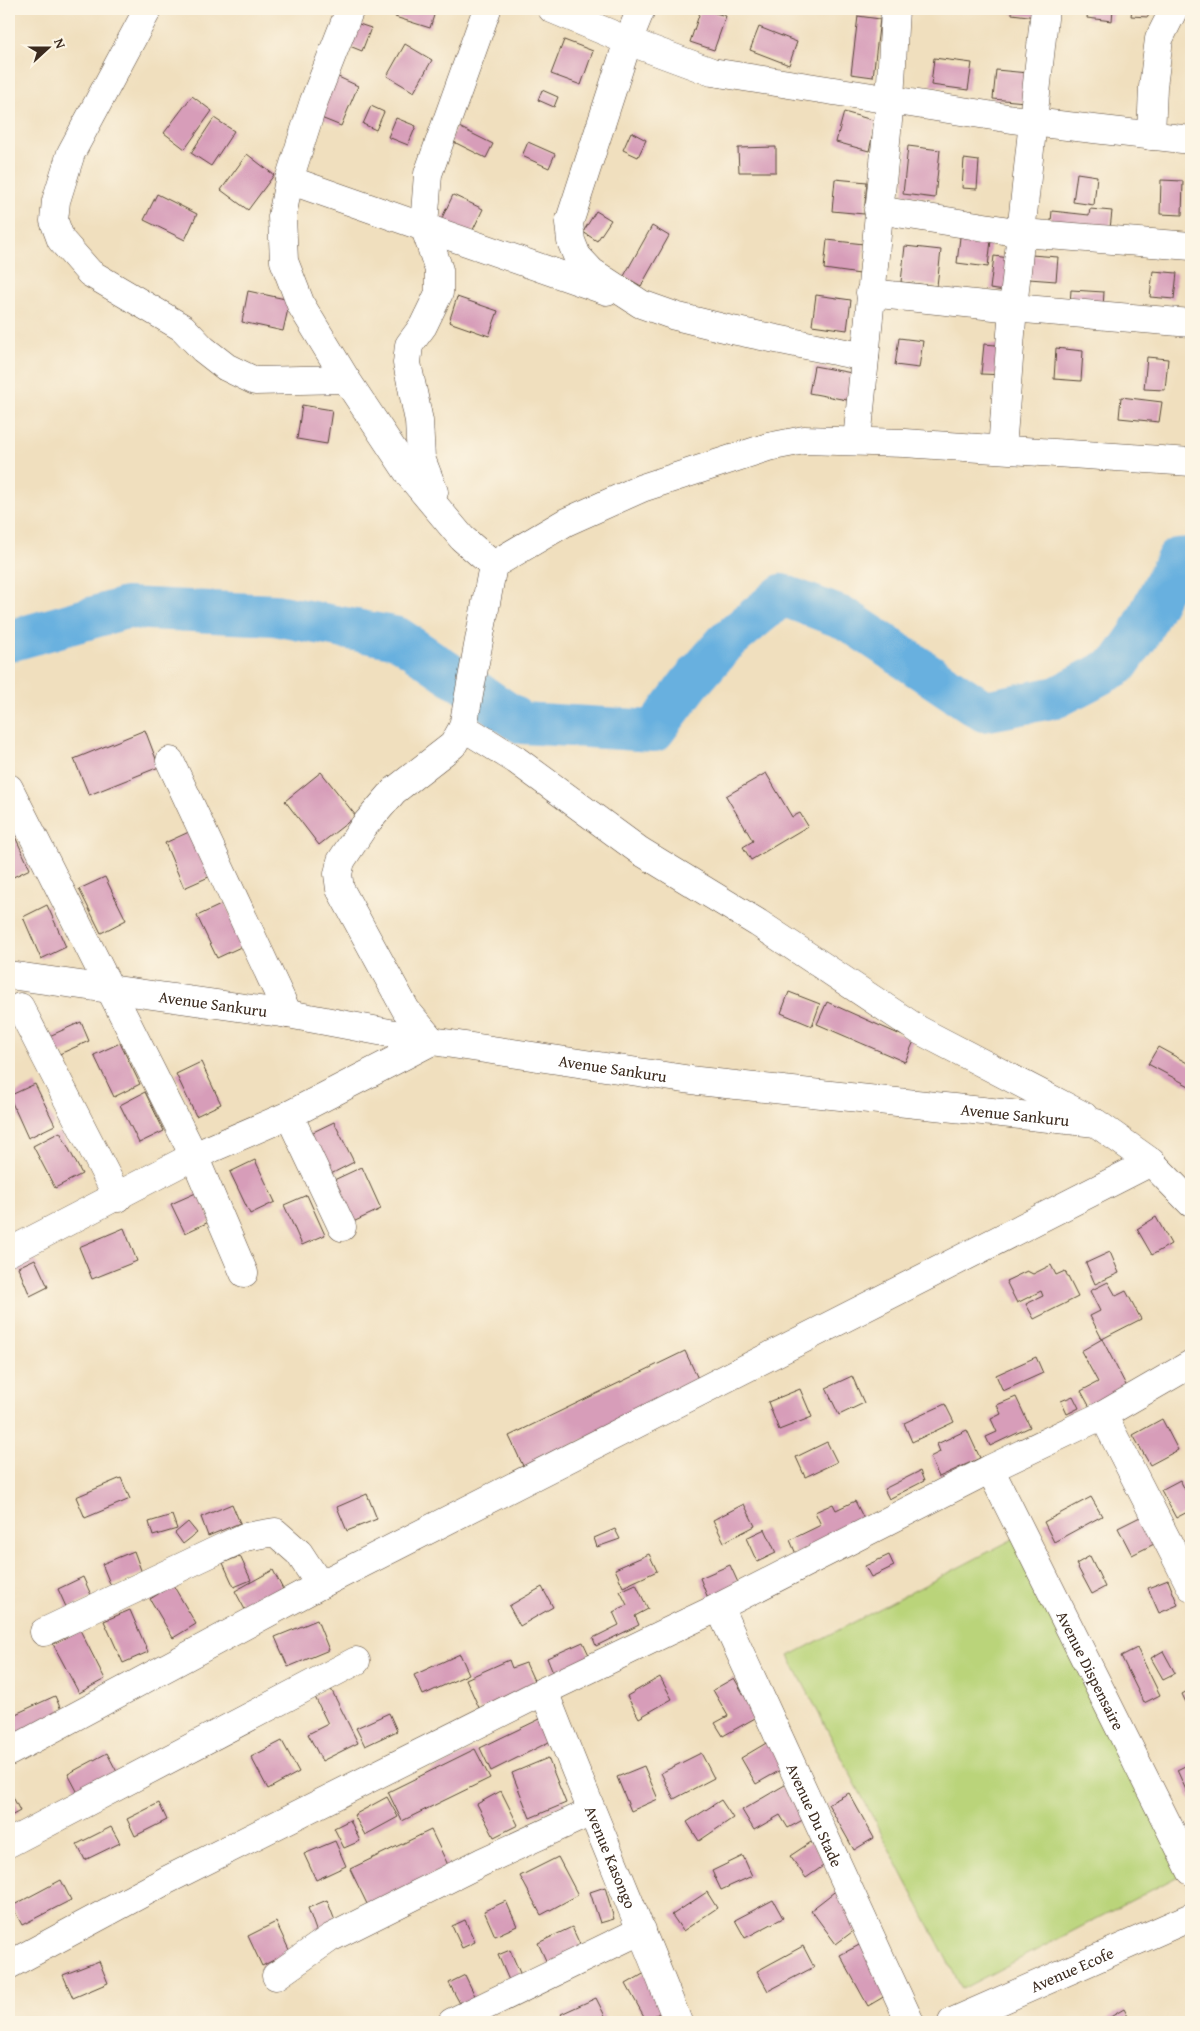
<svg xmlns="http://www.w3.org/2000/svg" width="1200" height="2031" font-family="'Gentium Book Plus',serif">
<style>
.green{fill:#bad47a;stroke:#7a7f4c}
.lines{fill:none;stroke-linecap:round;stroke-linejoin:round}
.river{stroke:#67b0df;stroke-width:42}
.building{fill:#d79db9}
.minor-casing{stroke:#564536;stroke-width:29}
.minor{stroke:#fff;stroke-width:28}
.labels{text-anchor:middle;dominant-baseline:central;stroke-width:4;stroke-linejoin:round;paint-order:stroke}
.street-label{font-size:16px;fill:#3b2a1e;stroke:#fcf5e5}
</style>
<rect width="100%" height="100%" fill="#fcf5e5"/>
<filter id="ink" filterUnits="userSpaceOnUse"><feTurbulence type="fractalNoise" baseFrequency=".02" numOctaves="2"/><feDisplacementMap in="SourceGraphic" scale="10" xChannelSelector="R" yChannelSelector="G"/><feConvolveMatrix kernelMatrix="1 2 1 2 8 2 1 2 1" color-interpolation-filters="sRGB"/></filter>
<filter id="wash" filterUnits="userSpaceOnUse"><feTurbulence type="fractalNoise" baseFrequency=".0096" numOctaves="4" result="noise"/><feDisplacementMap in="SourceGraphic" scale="20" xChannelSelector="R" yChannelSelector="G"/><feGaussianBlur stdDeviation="1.12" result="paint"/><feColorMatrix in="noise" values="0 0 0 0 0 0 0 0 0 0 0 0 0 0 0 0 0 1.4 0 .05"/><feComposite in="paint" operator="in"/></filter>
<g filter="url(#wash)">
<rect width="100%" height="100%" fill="#f0dfbe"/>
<polygon class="green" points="1015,1538 1188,1871 962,1989 789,1656"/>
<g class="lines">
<polyline class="river" points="9,641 126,608 275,615 398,638 522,723 654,731 690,683 725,643 782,595 846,619 984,711 1057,697 1118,665 1139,635 1177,559 1191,558"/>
</g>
<g id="blocks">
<g class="building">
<polygon points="398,9 436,9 430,28 395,17"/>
<polygon points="701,9 726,16 714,50 690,42"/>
<polygon points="1012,9 1037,9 1036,17 1012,14"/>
<polygon points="1088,9 1113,9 1112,21 1087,18"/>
<polygon points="1132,9 1148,9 1148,17 1131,16"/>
<polygon points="858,16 880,19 873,77 851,74"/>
<polygon points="356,23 371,28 362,51 347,45"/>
<polygon points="759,27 797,42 789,65 750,50"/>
<polygon points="564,40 593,51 581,85 551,74"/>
<polygon points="405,44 432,60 414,92 387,76"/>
<polygon points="934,58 972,63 968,90 931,85"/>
<polygon points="996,70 1028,73 1025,102 993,99"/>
<polygon points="334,75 358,86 341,126 316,116"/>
<polygon points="542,90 558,97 554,107 538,100"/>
<polygon points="192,96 212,111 185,149 164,133"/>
<polygon points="371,106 384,112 376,130 363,124"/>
<polygon points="844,112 876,121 869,151 836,142"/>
<polygon points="214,118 234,131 211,166 191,153"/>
<polygon points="396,118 416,126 408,145 388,137"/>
<polygon points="457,126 493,144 486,158 450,140"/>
<polygon points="631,132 646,140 638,157 623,150"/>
<polygon points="528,142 555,154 549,168 522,156"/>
<polygon points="908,146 940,150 935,198 903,194"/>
<polygon points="776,147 776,172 739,172 738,148"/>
<polygon points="247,154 274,175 248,210 221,190"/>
<polygon points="964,159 979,161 977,189 962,188"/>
<polygon points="1077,173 1097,176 1094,205 1073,202"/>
<polygon points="835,179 867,182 864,214 832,211"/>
<polygon points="1161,180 1183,181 1182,215 1160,214"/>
<polygon points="157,194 197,214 185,240 144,220"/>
<polygon points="453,195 483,209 470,236 440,222"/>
<polygon points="1090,209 1112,211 1109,238 1050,231 1052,211 1089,215"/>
<polygon points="596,211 611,220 597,241 583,232"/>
<polygon points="652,226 669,236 641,286 624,276"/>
<polygon points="960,237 991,240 988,267 957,263"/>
<polygon points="827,240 864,244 860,274 824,269"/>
<polygon points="905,246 941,250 937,286 901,282"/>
<polygon points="1031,255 1058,257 1056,281 1029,279"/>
<polygon points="994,256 1017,259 1013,292 990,289"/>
<polygon points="1153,271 1177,273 1174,299 1150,297"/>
<polygon points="1071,290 1104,292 1103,307 1070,305"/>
<polygon points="248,291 290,300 283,331 242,322"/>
<polygon points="816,295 851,300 847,330 812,325"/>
<polygon points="457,297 498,311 489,336 449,322"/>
<polygon points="899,338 923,341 919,368 895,365"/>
<polygon points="984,344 1008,346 1006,375 981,374"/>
<polygon points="1056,348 1083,351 1081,381 1054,379"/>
<polygon points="1147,357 1168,359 1165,390 1144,389"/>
<polygon points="814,366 852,373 847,400 809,393"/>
<polygon points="1121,397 1162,402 1159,422 1119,418"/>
<polygon points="302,405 332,410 327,444 297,439"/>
<polygon points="145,730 159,767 89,795 74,759"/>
<polygon points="321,772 356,816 319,845 285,801"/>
<polygon points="766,773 792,817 800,813 808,826 751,860 743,847 753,841 726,796"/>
<polygon points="12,830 30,869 9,879 9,832"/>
<polygon points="191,831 211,876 184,888 165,843"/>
<polygon points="105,877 126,920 101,933 79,889"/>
<polygon points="225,903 245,945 217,958 197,916"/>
<polygon points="47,905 66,947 41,959 23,917"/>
<polygon points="789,992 820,1004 812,1026 781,1013"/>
<polygon points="827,1002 914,1041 905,1062 817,1024"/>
<polygon points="81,1022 89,1041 55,1056 47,1037"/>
<polygon points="120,1043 140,1084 114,1097 94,1055"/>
<polygon points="1158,1047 1191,1065 1191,1087 1148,1064"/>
<polygon points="201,1062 221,1104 196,1116 176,1074"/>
<polygon points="35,1084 55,1125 28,1138 9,1096"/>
<polygon points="145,1092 164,1131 139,1143 120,1105"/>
<polygon points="334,1122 354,1162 329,1175 309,1134"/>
<polygon points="60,1132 82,1174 55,1188 33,1146"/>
<polygon points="255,1160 275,1202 250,1214 230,1172"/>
<polygon points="362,1167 381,1209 353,1222 334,1180"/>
<polygon points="198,1192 211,1221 185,1233 171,1204"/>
<polygon points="307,1195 325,1235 302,1245 284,1205"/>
<polygon points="1156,1217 1171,1244 1152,1255 1137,1229"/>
<polygon points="124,1228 137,1261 92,1279 79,1247"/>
<polygon points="1110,1252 1119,1273 1095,1284 1086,1263"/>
<polygon points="35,1259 48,1287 30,1296 18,1267"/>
<polygon points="1051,1265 1056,1275 1065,1271 1078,1297 1034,1319 1026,1304 1043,1296 1041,1291 1017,1303 1006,1281 1027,1271 1033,1274"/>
<polygon points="1108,1282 1116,1296 1126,1291 1141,1319 1102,1339 1090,1316 1100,1311 1090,1291"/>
<polygon points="1102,1339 1129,1391 1092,1411 1081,1391 1098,1382 1081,1351"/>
<polygon points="685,1351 700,1383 524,1468 509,1436"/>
<polygon points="1036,1357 1043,1373 1003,1391 996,1375"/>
<polygon points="852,1376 864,1403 839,1415 826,1388"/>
<polygon points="800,1389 812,1417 779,1430 768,1402"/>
<polygon points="1073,1396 1079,1408 1067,1414 1061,1401"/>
<polygon points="1016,1397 1030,1427 990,1446 986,1437 997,1432 991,1419 1001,1414 997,1405"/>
<polygon points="945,1404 954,1422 912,1442 904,1423"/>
<polygon points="1162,1419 1178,1450 1150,1465 1133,1435"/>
<polygon points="967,1430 980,1458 939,1477 930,1457 940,1452 937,1444"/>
<polygon points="827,1442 837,1462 805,1477 796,1457"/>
<polygon points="920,1471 924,1481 889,1499 884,1489"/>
<polygon points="121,1478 130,1499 85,1518 76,1497"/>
<polygon points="1180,1480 1191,1501 1191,1510 1176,1518 1161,1490"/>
<polygon points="367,1494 377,1519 347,1531 337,1507"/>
<polygon points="1091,1497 1102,1516 1054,1542 1044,1522"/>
<polygon points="855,1501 865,1521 796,1554 790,1540 821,1525 815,1512 833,1504 836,1510"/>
<polygon points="232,1504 240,1523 208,1536 201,1517"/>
<polygon points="744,1504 755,1526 724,1542 713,1520"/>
<polygon points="172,1515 177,1529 153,1536 149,1522"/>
<polygon points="1140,1517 1154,1544 1132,1555 1118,1528"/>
<polygon points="188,1522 197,1533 183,1544 175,1533"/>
<polygon points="615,1529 620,1539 597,1547 594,1538"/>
<polygon points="765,1529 776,1553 757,1562 746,1538"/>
<polygon points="134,1551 142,1573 111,1586 102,1564"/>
<polygon points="649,1554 657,1571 623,1587 615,1569"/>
<polygon points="889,1555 894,1566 871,1577 865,1566"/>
<polygon points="240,1556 251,1580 234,1587 223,1563"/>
<polygon points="1090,1556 1105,1587 1092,1594 1076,1564"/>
<polygon points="730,1565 740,1587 709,1601 700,1578"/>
<polygon points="273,1570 288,1599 250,1619 235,1591"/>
<polygon points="83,1577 92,1597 67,1609 58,1589"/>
<polygon points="1168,1580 1178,1605 1159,1613 1148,1588"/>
<polygon points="636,1584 648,1609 635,1616 639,1625 596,1646 593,1638 619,1625 613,1612 627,1605 620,1591"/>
<polygon points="173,1585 196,1624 173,1638 150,1599"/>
<polygon points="542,1587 553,1607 520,1626 509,1606"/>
<polygon points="130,1610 148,1652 123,1663 104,1621"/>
<polygon points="317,1620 329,1650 288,1667 275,1637"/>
<polygon points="80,1630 105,1679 79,1693 53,1644"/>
<polygon points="583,1642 590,1657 553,1673 547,1658"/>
<polygon points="1137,1648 1160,1695 1144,1703 1121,1656"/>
<polygon points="1163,1651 1175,1673 1163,1679 1151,1658"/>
<polygon points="460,1654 469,1674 423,1695 414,1675"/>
<polygon points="509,1660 512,1668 526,1663 536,1685 480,1710 466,1679"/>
<polygon points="660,1677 672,1699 639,1718 627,1696"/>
<polygon points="734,1678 757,1717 723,1736 715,1723 728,1716 713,1690"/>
<polygon points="331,1689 358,1743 322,1761 308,1734 328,1724 315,1697"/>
<polygon points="1191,1689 1191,1713 1182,1694"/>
<polygon points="55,1696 65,1719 13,1742 9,1733 9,1717"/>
<polygon points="389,1713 397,1731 365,1746 356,1728"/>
<polygon points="540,1719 551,1741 491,1771 480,1748"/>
<polygon points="282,1741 299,1772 268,1789 251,1757"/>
<polygon points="768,1742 784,1768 756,1784 741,1758"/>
<polygon points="475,1749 490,1778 402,1821 388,1792"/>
<polygon points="107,1753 117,1772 78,1793 68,1774"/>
<polygon points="701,1753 714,1778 674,1799 661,1773"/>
<polygon points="548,1758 566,1803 530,1818 512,1773"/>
<polygon points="1191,1763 1191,1801 1177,1770"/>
<polygon points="644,1766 658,1799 631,1811 617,1777"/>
<polygon points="790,1782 810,1816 788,1828 780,1815 754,1830 742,1810"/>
<polygon points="501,1791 518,1825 494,1837 477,1804"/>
<polygon points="11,1793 20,1811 9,1817 9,1794"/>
<polygon points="849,1793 874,1838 854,1850 828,1804"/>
<polygon points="387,1797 398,1817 365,1835 354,1815"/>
<polygon points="721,1800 733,1818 699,1841 687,1822"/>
<polygon points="159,1803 167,1820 135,1836 127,1819"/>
<polygon points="350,1820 360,1841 344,1848 334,1828"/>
<polygon points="111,1827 120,1843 85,1860 77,1844"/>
<polygon points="431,1830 449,1867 368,1906 350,1869"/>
<polygon points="335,1841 346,1866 316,1880 304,1854"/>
<polygon points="811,1842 826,1864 806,1878 790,1856"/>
<polygon points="743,1856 752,1876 721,1890 712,1871"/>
<polygon points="558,1857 578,1895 541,1915 520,1876"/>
<polygon points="61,1880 71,1900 22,1925 12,1906"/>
<polygon points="605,1887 614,1919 600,1923 590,1892"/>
<polygon points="838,1889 864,1923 836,1944 811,1910"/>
<polygon points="707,1892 717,1908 683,1931 672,1915"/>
<polygon points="327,1900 337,1926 317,1933 308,1908"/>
<polygon points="773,1900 783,1918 745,1938 735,1920"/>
<polygon points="506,1901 517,1926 495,1936 484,1911"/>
<polygon points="465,1920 475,1942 462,1948 452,1926"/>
<polygon points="276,1922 290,1952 262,1966 248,1936"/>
<polygon points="572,1927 582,1949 548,1965 538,1943"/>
<polygon points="865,1942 892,1992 868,2006 840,1955"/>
<polygon points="803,1946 814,1967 768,1991 757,1971"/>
<polygon points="510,1950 523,1980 511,1985 498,1955"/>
<polygon points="99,1961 108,1983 73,1998 63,1975"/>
<polygon points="645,1973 665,2010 646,2020 626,1984"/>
<polygon points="465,1975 479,2004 464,2011 449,1983"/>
<polygon points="596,1998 608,2022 565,2022 561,2014"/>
<polygon points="1124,2009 1131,2022 1102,2022"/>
</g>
</g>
</g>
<g filter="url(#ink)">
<use href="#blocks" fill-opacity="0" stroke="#564536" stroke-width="1"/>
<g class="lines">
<g class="minor-casing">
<g id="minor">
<polyline points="148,9 71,153 56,201 54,221 61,240 90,273 183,328 203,349 226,367 255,381 346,379"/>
<polyline points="350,9 314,101 289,180 282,217 284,261 301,305 346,379 411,477 462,538 493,565"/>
<polyline points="552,9 628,41 712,72 1032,122 1191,140"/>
<polyline points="641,9 628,41 569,223 571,241 577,256 592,272 641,304 675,316 732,330 865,357"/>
<polyline points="1151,136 1153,87 1159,39 1174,9"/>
<polyline points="289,180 607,291"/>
<polyline points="878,210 1022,233 1191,246"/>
<polyline points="870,293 1013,308 1191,323"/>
<polyline points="857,441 890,100 895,9"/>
<polyline points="1002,449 1013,308 1045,9"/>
<polyline points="434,492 421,458 419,421 407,363 409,345 423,326 439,293 439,270 424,226 428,174 487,9"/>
<polyline points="463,727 516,760 640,851 758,923 919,1030 1084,1116"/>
<polyline points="170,761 288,1014"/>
<polyline points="9,788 194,1156 244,1273"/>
<path id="s1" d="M9 975 288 1014 432 1041 698 1081 1096 1123 1151 1162 1191 1203"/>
<polyline points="20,1007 118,1198"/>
<polyline points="289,1115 342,1227"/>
<polyline points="9,1252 194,1156 289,1115 432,1041 406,1010 340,889 338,874 341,861 364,826 394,791 453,745 463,727 493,565 566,522 642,488 768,447 804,440 904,443 1191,462"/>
<polyline points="1103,1415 1191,1587"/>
<path id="s2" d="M990 1469 1191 1871"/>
<path id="s3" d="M719 1607 910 2022"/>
<polyline points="44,1632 245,1537 275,1532 299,1553 320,1585"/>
<path id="s4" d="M544 1691C587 1802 634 1911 678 2022"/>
<polyline points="9,1752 320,1585 1151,1162"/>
<polyline points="9,1843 356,1661"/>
<polyline points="9,1965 167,1880 544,1691 719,1607 990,1469 1103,1415 1191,1364"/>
<polyline points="276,1976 330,1938 482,1862 591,1812"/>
<polyline points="452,2022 642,1930"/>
<path id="s5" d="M952 2022 1191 1917"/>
</g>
</g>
<use href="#minor" class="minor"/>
</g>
</g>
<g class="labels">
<g class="street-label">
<text stroke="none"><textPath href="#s1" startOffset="206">Avenue Sankuru</textPath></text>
<text stroke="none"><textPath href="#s1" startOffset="611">Avenue Sankuru</textPath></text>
<text stroke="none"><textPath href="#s1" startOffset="1016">Avenue Sankuru</textPath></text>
<text stroke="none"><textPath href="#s2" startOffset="225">Avenue Dispensaire</textPath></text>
<text stroke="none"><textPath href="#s3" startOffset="229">Avenue Du Stade</textPath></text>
<text stroke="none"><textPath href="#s4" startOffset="179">Avenue Kasongo</textPath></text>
<text stroke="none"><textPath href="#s5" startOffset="131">Avenue Ecofe</textPath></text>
</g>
</g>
<rect width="1200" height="2031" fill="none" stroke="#fcf5e5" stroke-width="30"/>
<g transform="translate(48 48) rotate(69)" stroke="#fcf5e5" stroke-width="4" paint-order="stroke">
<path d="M0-4L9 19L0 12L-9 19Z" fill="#3b2a1e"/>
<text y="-8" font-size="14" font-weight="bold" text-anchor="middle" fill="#3b2a1e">N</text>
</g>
</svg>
